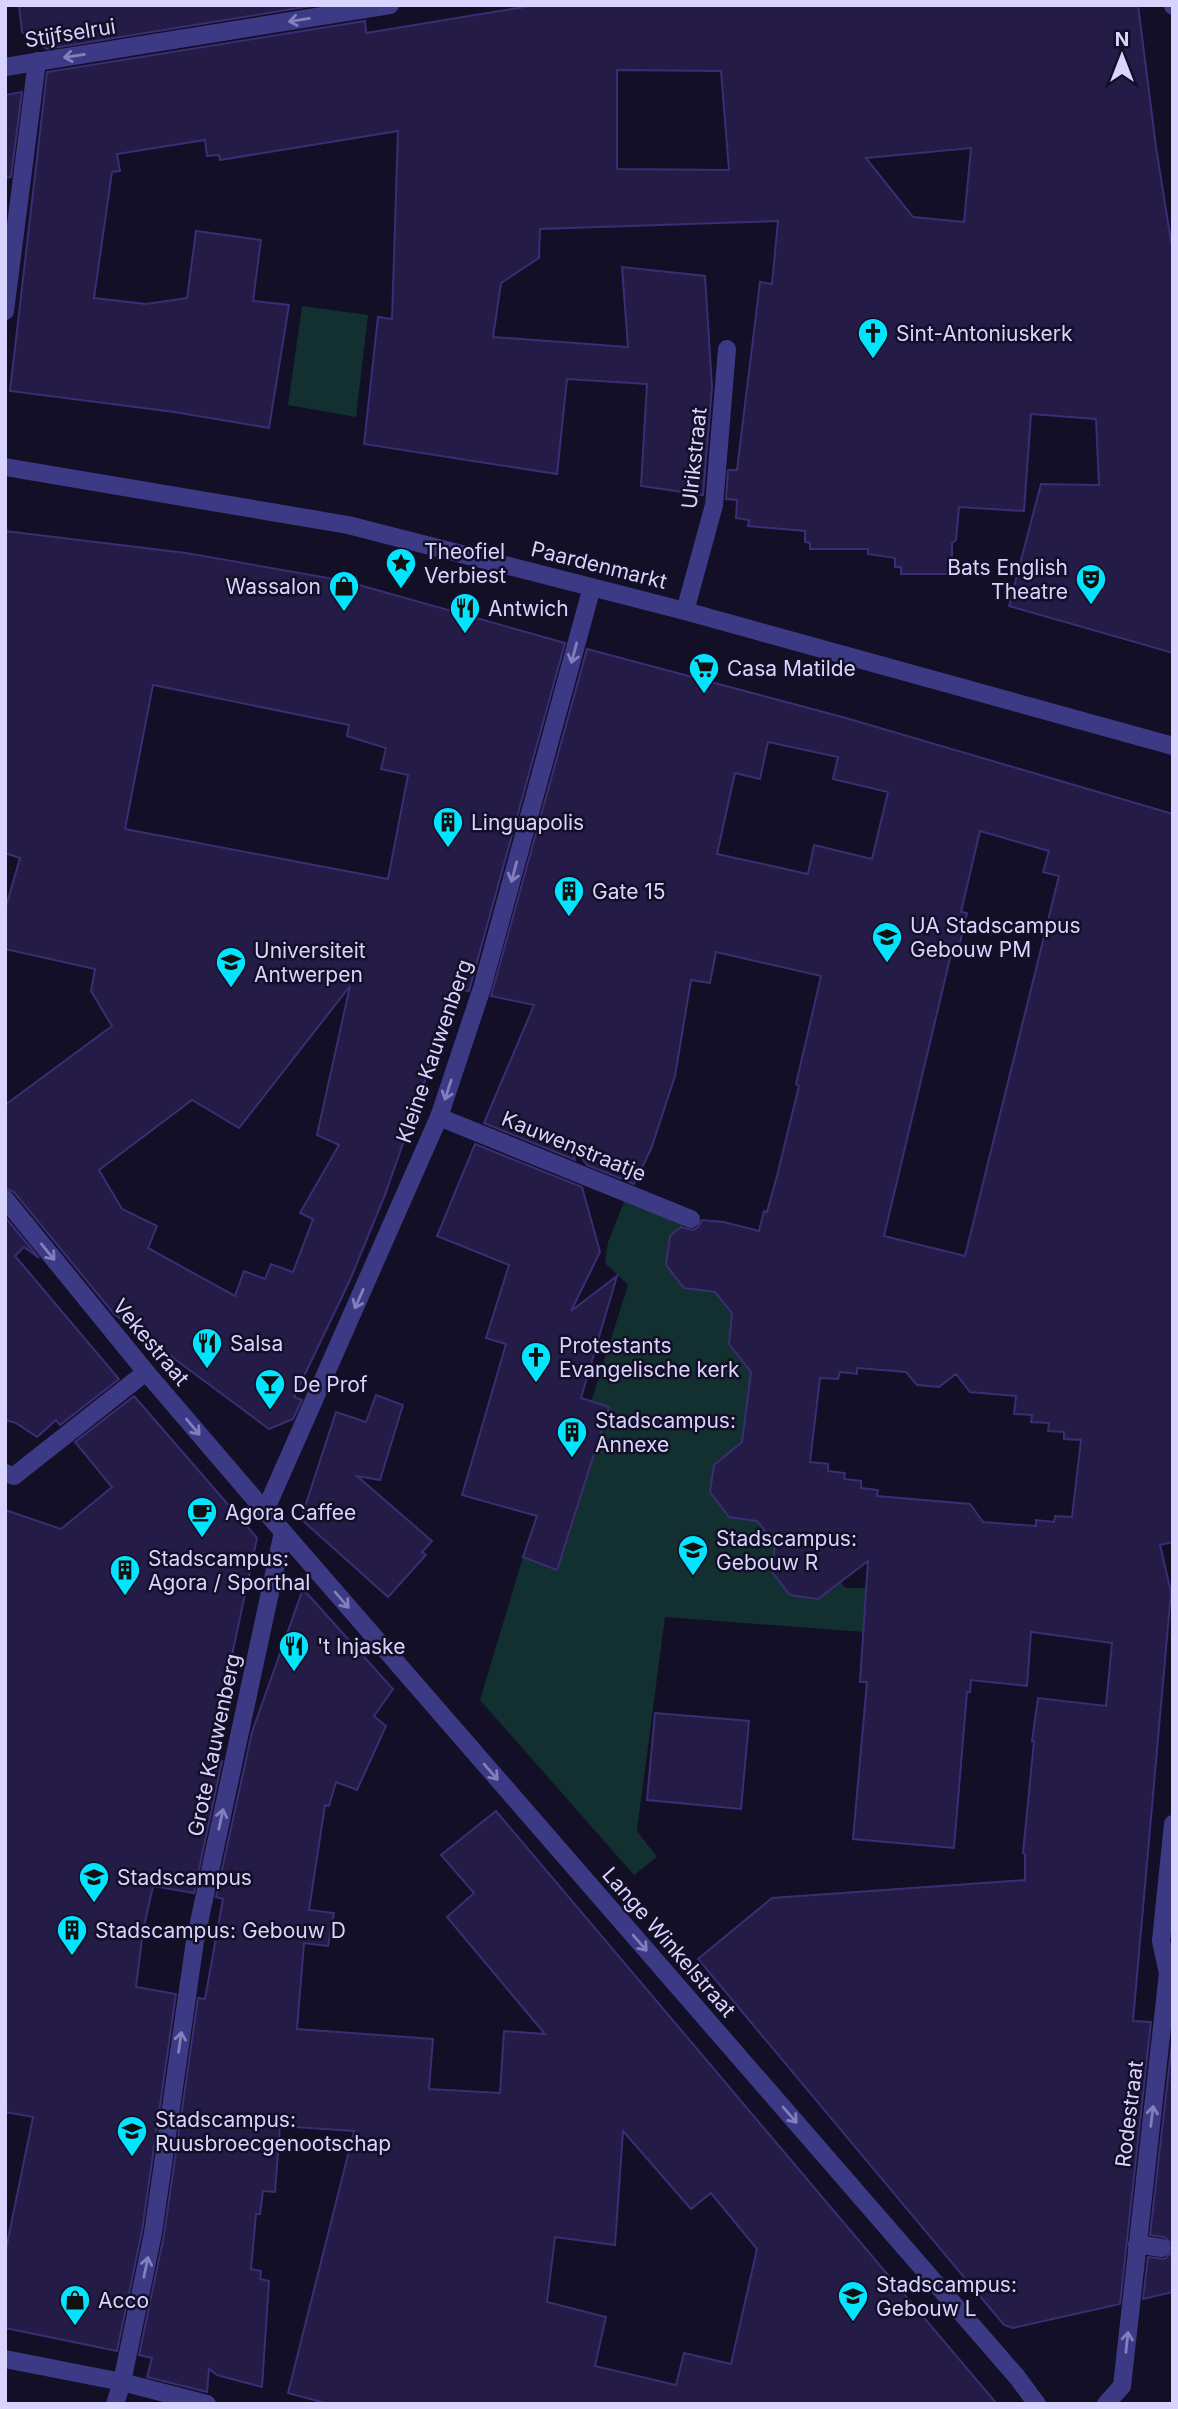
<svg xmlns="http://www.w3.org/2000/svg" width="1178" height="2409" font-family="Inter,sans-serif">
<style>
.green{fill:#12302f}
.building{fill:#241b47;stroke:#3b2d73;stroke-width:2;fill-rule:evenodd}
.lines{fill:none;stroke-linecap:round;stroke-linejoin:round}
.minor{stroke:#3d3a85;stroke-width:18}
.oneway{stroke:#837fbc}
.labels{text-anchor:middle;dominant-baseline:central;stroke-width:5;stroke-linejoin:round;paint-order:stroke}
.street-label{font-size:21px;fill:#d9d4ff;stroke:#130f26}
.poi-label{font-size:21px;fill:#d9d4ff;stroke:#130f26;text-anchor:start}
</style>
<rect width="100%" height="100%" fill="#130f26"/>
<g class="green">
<polygon points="302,306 368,315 356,417 288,405"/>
<polygon points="628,1192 691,1219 670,1236 666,1265 684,1288 715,1292 732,1313 729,1345 747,1367 751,1368 742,1448 735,1448 714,1465 710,1492 729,1517 757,1521 775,1543 772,1572 790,1595 818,1599 841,1582 845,1588 867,1588 864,1632 665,1617 637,1831 657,1857 634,1875 480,1700 523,1557 557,1570 609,1408 591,1402 628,1285 605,1263 608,1242"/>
</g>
<g class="building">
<polygon points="19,5 317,5 47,49 22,32"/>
<path d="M536 5H1138L1156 147 1173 254V653L1009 606 1041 484 1099 485 1096 419 1031 414 1024 511 959 507 956 540 952 543V574H901V567H895V558L868 554V549H810V543L805 542V531L748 526 749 520 736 518 737 500 726 499 728 470H737L760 282 772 284 778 221 540 229 539 258 501 283 493 337 628 347 622 267 705 276 712 387 703 495 641 486 647 384 567 379 557 474 364 444 378 317 392 319 398 131 220 160 219 155 207 156 205 140 117 154 120 171 112 172 94 298 146 304 187 298 196 231 261 240 253 301 289 305 269 428 174 412 10 391 47 72 365 21 366 33ZM617 70 721 71 729 170 617 169ZM971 148 964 222 913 217 866 158Z"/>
<polygon points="22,92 11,177 5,178 5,95"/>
<path d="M5 531 186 553 345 581 565 643 469 991 457 989 385 1195 350 1280 294 1397 302 1400 293 1419 269 1429 114 1314 14 1192 5 1188V1105L112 1026 91 991 95 969 5 949V910L20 858 5 853ZM153 685 349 725 347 736 386 748 381 769 408 775 388 879 125 829ZM350 986 317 1135 339 1145 300 1213 313 1219 293 1272 271 1264 265 1279 244 1271 235 1296 148 1248 157 1226 122 1209 99 1170 192 1100 239 1128Z"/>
<path d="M587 649 846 718 1173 814V1542L1160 1545 1171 1592 1133 2021 1151 2022 1120 2304 1013 2328 1004 2325 698 1959 772 1898 1025 1880V1854L1023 1853 1034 1741H1032L1038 1698 1106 1706 1112 1643 1031 1632 1027 1686 971 1680 970 1692H967L954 1848 853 1839 867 1682H860L868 1561 818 1599 790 1595 772 1572 775 1543 757 1521 729 1517 710 1492 714 1465 742 1442 751 1372 729 1344 732 1313 715 1292 684 1288 666 1265 670 1236 681 1227 693 1230 698 1227 702 1220 724 1222 759 1231 764 1211 767 1212 777 1176 799 1086 796 1084 821 976 716 952 710 983 691 980 675 1076 651 1149 634 1184 587 1165 570 1143 575 1160 484 1123 534 1005 491 996ZM768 742 838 757 833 779 888 792 872 859 814 845 808 874 717 854 735 773 760 779ZM980 831 1049 851 1043 872 1059 876 965 1256 884 1236 952 950 958 951 967 913 961 912ZM857 1368 906 1372 917 1385 939 1387 956 1374 970 1392 1016 1396 1014 1414 1032 1415 1031 1422 1049 1423 1048 1431 1064 1432V1439L1081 1440 1072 1517 1055 1516 1054 1522 1036 1520V1526L983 1522 970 1504 877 1496 878 1490 861 1488V1481L844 1479 845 1473 828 1471V1464L810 1462 820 1378 838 1379 840 1372 857 1374Z"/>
<polygon points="475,1144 582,1187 600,1252 571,1311 617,1276 581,1398 609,1407 557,1570 523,1557 537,1516 462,1495 506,1344 486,1338 509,1265 437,1236"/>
<polygon points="5,1217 39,1258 24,1247 15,1256 119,1379 60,1425 56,1420 37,1437 16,1423 5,1420"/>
<polygon points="376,1395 403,1405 380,1480 357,1476 432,1541 422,1552 426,1555 388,1597 301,1519 336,1412 366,1422"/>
<polygon points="134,1396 257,1538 210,1758 222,1761 194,1893 153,1886 143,1931 136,1987 176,1994 142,2231 117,2351 5,2328 5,2254 33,2117 5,2112 5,1510 61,1529 112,1487 75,1442"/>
<path d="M303 1589 393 1689 374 1716 386 1726 357 1790 336 1782 329 1806 325 1805 309 1910 334 1913 328 1946 304 1943 297 2029 433 2039 429 2089 500 2093 504 2031 545 2034 447 1917 474 1893 441 1855 496 1811 997 2404H329L288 2393 354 2131 280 2126 275 2192 263 2191 260 2214H256L251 2269 261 2271 260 2279 269 2281 262 2387 217 2375 209 2369 207 2392 147 2377 152 2358 139 2355 164 2235 198 1998 205 1999 223 1899 216 1897 252 1732ZM623 2131 691 2209 711 2193 757 2249 731 2364 684 2353 676 2385 595 2366 606 2317 547 2302 555 2237 615 2245Z"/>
<polygon points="655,1713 749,1721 741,1809 647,1800"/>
<polygon points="1173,2033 1173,2245 1164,2237 1150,2235"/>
<polygon points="1173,2251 1173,2292 1143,2299 1148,2257 1165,2259"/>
</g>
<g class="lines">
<g class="minor">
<polyline points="1173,5 1173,6"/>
<polyline points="5,67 390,5"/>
<polyline points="5,311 37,61"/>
<polyline points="5,467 348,525 685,611 1173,746"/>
<polyline points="685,611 714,505 727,349"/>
<polyline points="439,1117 691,1219"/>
<polyline points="5,1199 146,1372 265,1511 1017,2377 1037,2404"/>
<polyline points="5,1473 14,1476 146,1372"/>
<polyline points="265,1511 439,1117 482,988 592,587"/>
<polyline points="1137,2244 1162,2248"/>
<polyline points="5,2359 122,2382 207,2404"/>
<polyline points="115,2404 122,2382 153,2233 195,1941 283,1532"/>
<polyline points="1106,2404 1122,2386 1168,1973 1161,1941 1173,1824"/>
</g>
</g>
<defs><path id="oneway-shaft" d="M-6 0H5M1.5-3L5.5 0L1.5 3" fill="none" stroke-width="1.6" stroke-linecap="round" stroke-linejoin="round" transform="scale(1.75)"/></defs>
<g class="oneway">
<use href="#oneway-shaft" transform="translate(299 20) rotate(171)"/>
<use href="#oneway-shaft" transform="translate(74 56) rotate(171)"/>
<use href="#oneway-shaft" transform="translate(574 653) rotate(105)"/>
<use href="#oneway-shaft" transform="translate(514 872) rotate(105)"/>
<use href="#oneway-shaft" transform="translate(448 1090) rotate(108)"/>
<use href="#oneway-shaft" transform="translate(48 1252) rotate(51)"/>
<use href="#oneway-shaft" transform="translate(359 1299) rotate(114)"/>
<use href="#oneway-shaft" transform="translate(193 1427) rotate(50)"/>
<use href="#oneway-shaft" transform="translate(342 1600) rotate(49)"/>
<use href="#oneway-shaft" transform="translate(491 1772) rotate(49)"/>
<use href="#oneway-shaft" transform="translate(221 1819) rotate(-78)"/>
<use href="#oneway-shaft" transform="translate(640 1943) rotate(49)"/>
<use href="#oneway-shaft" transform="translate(180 2042) rotate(-82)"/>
<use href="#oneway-shaft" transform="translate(790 2115) rotate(49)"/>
<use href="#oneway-shaft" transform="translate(1152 2116) rotate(-83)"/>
<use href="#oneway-shaft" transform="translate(146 2267) rotate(-78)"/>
<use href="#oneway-shaft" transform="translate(1127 2342) rotate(-84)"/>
</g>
<defs>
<g id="church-pin" transform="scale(1.575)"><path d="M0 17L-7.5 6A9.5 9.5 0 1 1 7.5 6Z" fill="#00e5ff" stroke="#130f26"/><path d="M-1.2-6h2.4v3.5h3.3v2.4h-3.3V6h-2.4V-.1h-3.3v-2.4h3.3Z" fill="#111"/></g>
<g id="sight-pin" transform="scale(1.575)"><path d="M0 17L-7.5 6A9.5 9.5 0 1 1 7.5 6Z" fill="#00e5ff" stroke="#130f26"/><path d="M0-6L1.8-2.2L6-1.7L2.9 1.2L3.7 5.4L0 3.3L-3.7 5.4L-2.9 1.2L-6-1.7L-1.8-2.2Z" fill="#111"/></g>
<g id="theatre-pin" transform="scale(1.575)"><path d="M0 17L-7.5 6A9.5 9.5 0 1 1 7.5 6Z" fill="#00e5ff" stroke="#130f26"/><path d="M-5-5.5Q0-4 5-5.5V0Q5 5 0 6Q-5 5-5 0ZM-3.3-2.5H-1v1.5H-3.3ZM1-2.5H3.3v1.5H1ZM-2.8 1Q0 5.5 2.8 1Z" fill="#111"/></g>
<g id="shop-pin" transform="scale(1.575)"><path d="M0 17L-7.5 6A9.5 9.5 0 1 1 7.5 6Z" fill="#00e5ff" stroke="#130f26"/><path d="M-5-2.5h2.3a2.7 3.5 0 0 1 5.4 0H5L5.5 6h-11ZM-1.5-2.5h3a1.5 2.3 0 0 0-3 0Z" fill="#111"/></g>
<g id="restaurant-pin" transform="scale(1.575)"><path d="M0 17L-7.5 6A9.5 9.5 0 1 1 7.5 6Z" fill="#00e5ff" stroke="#130f26"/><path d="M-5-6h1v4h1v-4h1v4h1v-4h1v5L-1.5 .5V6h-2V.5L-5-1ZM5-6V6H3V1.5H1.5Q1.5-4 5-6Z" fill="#111"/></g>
<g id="supermarket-pin" transform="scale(1.575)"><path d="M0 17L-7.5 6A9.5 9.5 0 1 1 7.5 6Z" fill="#00e5ff" stroke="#130f26"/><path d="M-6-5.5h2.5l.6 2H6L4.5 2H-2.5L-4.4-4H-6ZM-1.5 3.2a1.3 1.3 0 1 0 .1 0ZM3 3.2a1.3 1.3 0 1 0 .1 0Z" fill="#111"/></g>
<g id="building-pin" transform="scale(1.575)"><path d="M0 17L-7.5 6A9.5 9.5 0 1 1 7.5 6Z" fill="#00e5ff" stroke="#130f26"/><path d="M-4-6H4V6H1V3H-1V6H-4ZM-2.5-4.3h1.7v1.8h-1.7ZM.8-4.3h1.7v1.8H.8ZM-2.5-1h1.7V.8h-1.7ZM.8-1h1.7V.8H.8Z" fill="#111"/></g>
<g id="university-pin" transform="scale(1.575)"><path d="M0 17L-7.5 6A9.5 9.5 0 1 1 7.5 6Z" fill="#00e5ff" stroke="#130f26"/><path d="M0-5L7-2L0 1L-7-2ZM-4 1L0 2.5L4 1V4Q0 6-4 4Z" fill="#111"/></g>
<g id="bar-pin" transform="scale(1.575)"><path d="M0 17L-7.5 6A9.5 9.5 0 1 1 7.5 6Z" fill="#00e5ff" stroke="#130f26"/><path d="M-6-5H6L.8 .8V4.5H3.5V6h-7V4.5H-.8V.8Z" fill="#111"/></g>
<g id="cafe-pin" transform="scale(1.575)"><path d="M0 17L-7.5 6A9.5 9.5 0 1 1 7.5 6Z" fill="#00e5ff" stroke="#130f26"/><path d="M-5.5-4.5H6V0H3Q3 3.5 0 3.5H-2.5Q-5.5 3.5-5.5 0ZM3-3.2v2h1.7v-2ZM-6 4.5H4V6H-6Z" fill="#111"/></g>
</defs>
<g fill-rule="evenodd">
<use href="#church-pin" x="873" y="333"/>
<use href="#sight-pin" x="401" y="563"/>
<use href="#theatre-pin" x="1091" y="579"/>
<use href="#shop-pin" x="344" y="586"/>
<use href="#restaurant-pin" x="465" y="608"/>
<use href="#supermarket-pin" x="704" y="668"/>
<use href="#building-pin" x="448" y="822"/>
<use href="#building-pin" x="569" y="891"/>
<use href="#university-pin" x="887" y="937"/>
<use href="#university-pin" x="231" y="962"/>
<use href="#restaurant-pin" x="207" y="1343"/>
<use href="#church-pin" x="536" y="1357"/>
<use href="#bar-pin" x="270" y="1384"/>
<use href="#building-pin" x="572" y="1432"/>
<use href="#cafe-pin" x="202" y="1512"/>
<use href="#university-pin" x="693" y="1550"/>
<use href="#building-pin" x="125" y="1570"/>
<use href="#restaurant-pin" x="294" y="1646"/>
<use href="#university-pin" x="94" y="1877"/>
<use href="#building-pin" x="72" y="1930"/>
<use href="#university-pin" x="132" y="2131"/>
<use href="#university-pin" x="853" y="2296"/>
<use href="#shop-pin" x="75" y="2300"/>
</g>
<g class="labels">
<g class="street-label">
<text transform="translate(70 33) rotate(-9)">Stijfselrui</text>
<text transform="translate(694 458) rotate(-84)">Ulrikstraat</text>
<text transform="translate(599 565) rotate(14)">Paardenmarkt</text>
<text transform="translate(434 1051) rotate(-71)">Kleine Kauwenberg</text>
<text transform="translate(574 1146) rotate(22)">Kauwenstraatje</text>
<text transform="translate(151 1342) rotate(50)">Vekestraat</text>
<text transform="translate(214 1745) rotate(-78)">Grote Kauwenberg</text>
<text transform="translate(669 1942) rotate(49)">Lange Winkelstraat</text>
<text transform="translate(1129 2114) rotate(-83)">Rodestraat</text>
</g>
<g class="poi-label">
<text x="896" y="333">Sint-Antoniuskerk</text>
<text x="424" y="551">Theofiel<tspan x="424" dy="24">Verbiest</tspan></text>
<text x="1068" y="567" text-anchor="end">Bats English<tspan x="1068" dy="24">Theatre</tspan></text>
<text x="321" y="586" text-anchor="end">Wassalon</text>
<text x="488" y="608">Antwich</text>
<text x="727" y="668">Casa Matilde</text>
<text x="471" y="822">Linguapolis</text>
<text x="592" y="891">Gate 15</text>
<text x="910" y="925">UA Stadscampus<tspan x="910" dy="24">Gebouw PM</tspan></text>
<text x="254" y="950">Universiteit<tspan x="254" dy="24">Antwerpen</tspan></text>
<text x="230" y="1343">Salsa</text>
<text x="559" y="1345">Protestants<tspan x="559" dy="24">Evangelische kerk</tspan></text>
<text x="293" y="1384">De Prof</text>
<text x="595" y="1420">Stadscampus:<tspan x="595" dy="24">Annexe</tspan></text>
<text x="225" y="1512">Agora Caffee</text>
<text x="716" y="1538">Stadscampus:<tspan x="716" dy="24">Gebouw R</tspan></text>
<text x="148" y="1558">Stadscampus:<tspan x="148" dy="24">Agora / Sporthal</tspan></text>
<text x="317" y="1646">'t Injaske</text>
<text x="117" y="1877">Stadscampus</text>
<text x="95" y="1930">Stadscampus: Gebouw D</text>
<text x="155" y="2119">Stadscampus:<tspan x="155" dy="24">Ruusbroecgenootschap</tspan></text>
<text x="876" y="2284">Stadscampus:<tspan x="876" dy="24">Gebouw L</tspan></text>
<text x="98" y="2300">Acco</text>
</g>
</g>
<rect width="1178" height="2409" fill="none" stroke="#d9d4ff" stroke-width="14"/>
<g transform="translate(1122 56)" stroke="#130f26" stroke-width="5" paint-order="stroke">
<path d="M0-5L12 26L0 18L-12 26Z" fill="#d9d4ff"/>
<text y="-10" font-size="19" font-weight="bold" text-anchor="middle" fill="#d9d4ff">N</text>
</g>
</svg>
